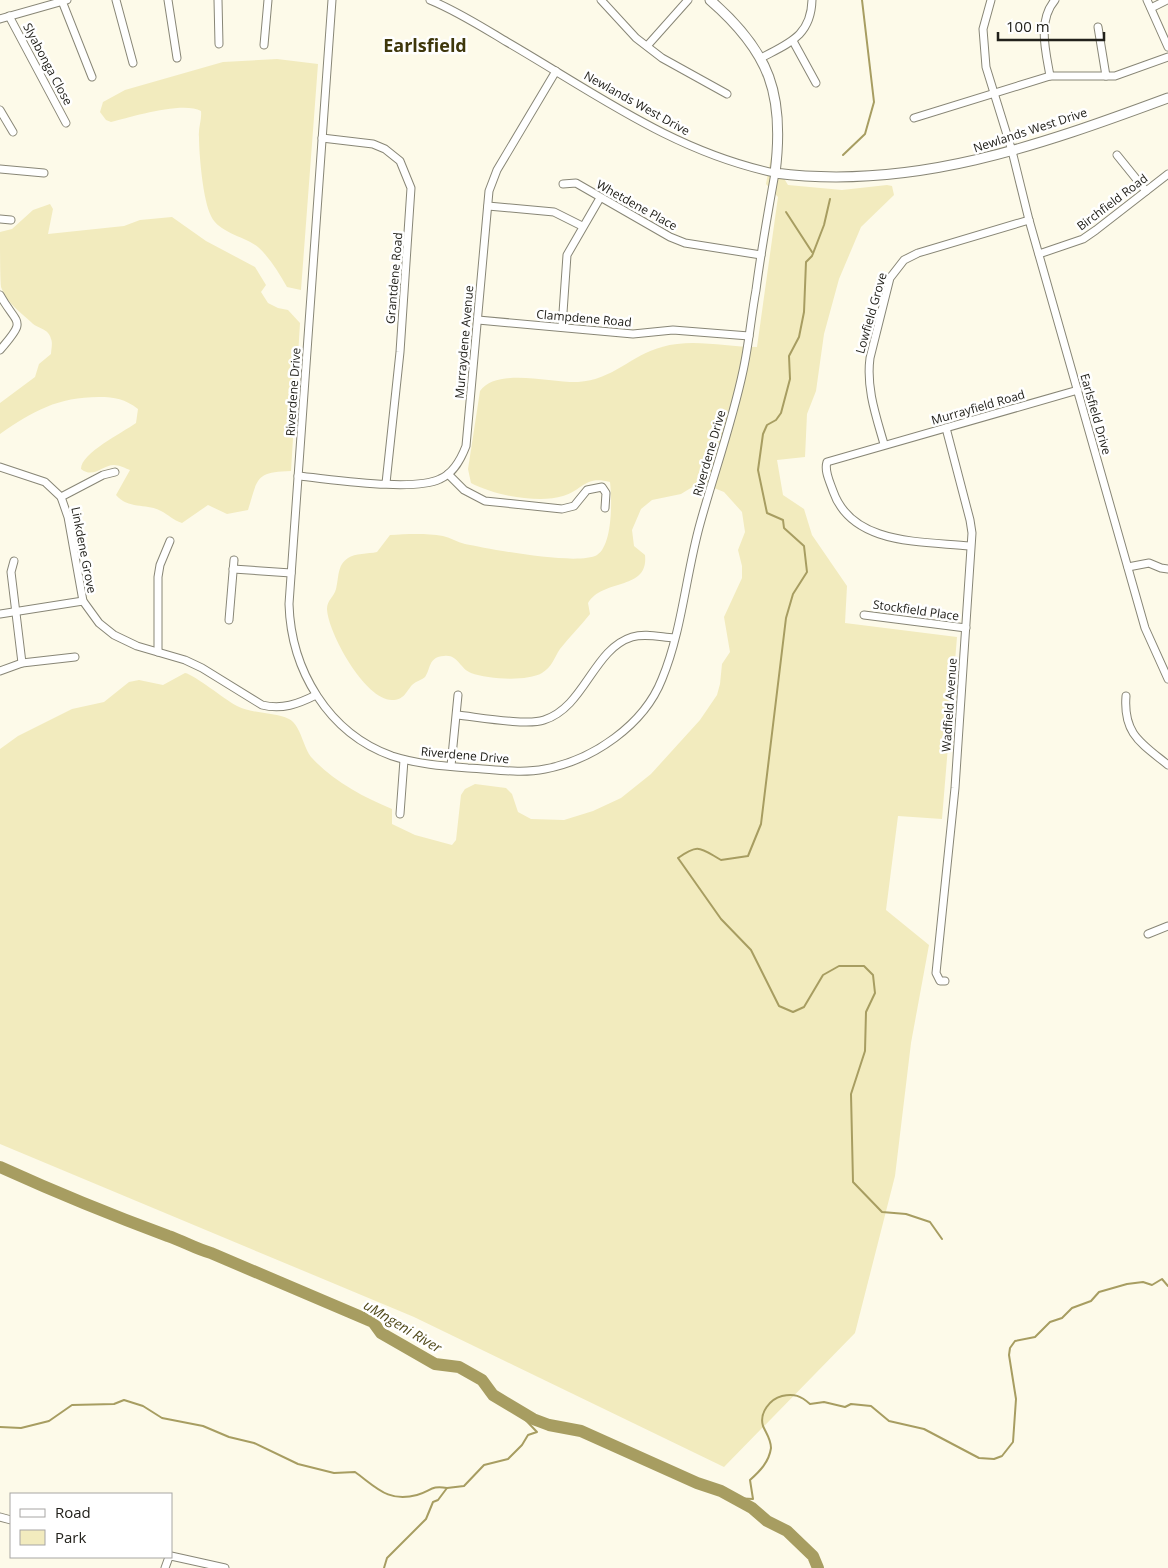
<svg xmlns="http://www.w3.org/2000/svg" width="1168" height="1568" font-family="'Open Sans',sans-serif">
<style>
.green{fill:#f2ebbe}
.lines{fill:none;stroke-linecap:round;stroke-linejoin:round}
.stream{stroke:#a79d61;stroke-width:2}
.river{stroke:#a79d61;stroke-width:12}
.minor-casing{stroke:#888676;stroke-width:9}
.tertiary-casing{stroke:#888676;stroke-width:11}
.minor{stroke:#fff;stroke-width:7}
.tertiary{stroke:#fff;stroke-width:9}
.labels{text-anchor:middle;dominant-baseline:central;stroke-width:5;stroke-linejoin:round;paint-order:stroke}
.street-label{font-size:12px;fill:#22211b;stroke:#fff}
.water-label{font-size:14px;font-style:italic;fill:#514a1b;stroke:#fff}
.district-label{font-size:18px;font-weight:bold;fill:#3e370c;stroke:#fff}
</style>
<rect width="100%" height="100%" fill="#fdfae9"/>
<g class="green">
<path d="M277 59 318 64 301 290 287 287C279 273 270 258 258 247 244 236 219 233 211 216 203 201 199 155 199 137 198 128 202 120 201 111 183 101 131 117 111 122L106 120 100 112 103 102 125 90 223 62Z"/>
<path d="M771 157 788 185 842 190 887 185 892 186 894 195 861 227 839 279 824 334 816 391 807 414 805 457 777 460 783 495 804 509 812 535 847 586 845 623 957 637 942 819 898 816 886 910 929 945 911 1043 895 1176 855 1333 724 1467 414 1317 0 1144V749L18 736 72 709 104 702 129 682 139 680 163 685 185 673C195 675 224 699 237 706 253 714 274 712 289 719 301 725 303 748 312 758 333 781 363 797 392 809V824L415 835 452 845 456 840 461 795 465 789 475 784 506 788 512 794 518 812 531 819 564 820 593 811 621 798 651 774 700 720 717 695 720 684 722 664 730 652 724 617 742 578V566L738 550 745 532 742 512 724 492 704 484 694 486 681 494 652 500 641 509 632 530 634 546 645 555C649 591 603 578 588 603L590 614C581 626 569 637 560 649 554 658 552 667 542 673 526 682 488 679 471 673 460 669 458 654 444 656 428 657 431 669 425 677 422 680 416 681 412 685 406 692 404 700 392 700 365 700 328 633 327 609 327 600 334 597 336 589 339 578 337 565 348 558 355 553 368 554 377 552L390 535C407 534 426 533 443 536 451 538 457 542 465 544 490 549 577 566 597 555 613 545 612 498 610 482 585 475 583 490 563 496 539 504 493 495 471 483L468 469 480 391C497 367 552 383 578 382 613 380 631 355 662 347 692 338 725 347 757 347L778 197 766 184Z"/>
<path d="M50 204 53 209 48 234 124 226 140 220 172 217 206 241 255 267 266 285 261 292 268 303 278 308 288 310 300 323 291 471C255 472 258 478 248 510L227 514 208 505 182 523C173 520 169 515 161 511 147 503 129 510 116 495L130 470C125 468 119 465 114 465 102 465 94 479 81 469 81 453 122 433 136 423L138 409C125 399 115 397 99 397 58 397 33 411 0 434V403L35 377 39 364 51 354C51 350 53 343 51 339 49 328 37 329 31 322 20 312 7 303 1 287 0 275 0 246 0 232L12 229 33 210Z"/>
</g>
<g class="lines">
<g class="stream">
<polyline points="843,155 865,134 874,102 862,0"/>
<path d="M830 199 824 225 812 256 806 262 804 312 799 337 789 356 790 379 781 413 776 420 767 425 763 434 758 470 767 513 783 520 784 528 804 546 807 572 793 594 786 618 761 824 748 856 721 860C700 848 699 843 678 858L721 919 751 950 779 1006 793 1012 804 1007 823 975 839 966H864L873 975 875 993 866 1012 865 1051 851 1094 853 1182 882 1212 906 1214 930 1222 942 1239"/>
<polyline points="786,212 812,252"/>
<path d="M0 1427 21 1428 49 1421 72 1405 114 1404 124 1400 143 1406 162 1418 203 1426 229 1437 254 1443 298 1464 334 1473 355 1472C376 1487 388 1503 417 1495 431 1491 431 1485 447 1488"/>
<path d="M734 1498 753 1499 750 1480C760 1471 769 1462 771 1448 771 1439 766 1433 763 1426 759 1413 770 1399 782 1396 794 1393 801 1396 810 1404L824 1402 845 1407 851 1404 871 1406 889 1421 924 1429 979 1458 994 1459 1002 1456 1013 1442 1016 1399 1009 1355 1010 1348 1015 1341 1035 1337 1050 1322 1062 1318 1072 1308 1091 1301 1099 1292 1127 1284 1143 1282 1152 1285 1162 1279 1168 1286"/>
<polyline points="384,1568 387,1558 426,1519 433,1502 438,1500 447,1488 464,1486 484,1465 508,1459 522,1445 528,1435 537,1432 516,1410"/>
</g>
<path class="river" d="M0 1167C55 1192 111 1215 168 1236 183 1241 196 1249 211 1253L373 1322 381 1333 435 1364 459 1367 482 1380 493 1395 533 1419 549 1425 581 1431 697 1483 721 1491 752 1508 767 1521 787 1531 813 1556 818 1568"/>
<g class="minor-casing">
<g id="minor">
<polyline points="116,0 133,63"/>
<polyline points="168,0 177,58"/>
<polyline points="218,0 219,44"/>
<path d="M332 0 289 604C291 670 328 733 392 756 417 764 442 766 468 768 493 769 520 774 545 769 593 760 644 725 662 679 682 631 686 574 700 524 714 473 732 423 743 371 749 344 751 317 756 290 761 251 768 212 775 173 674 152 595 93 507 42 482 27 457 11 430 0"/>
<polyline points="601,0 636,38 662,58 727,94"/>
<polyline points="991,0 983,29 986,67 1012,151 1029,220 1145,628 1168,679"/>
<polyline points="1147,0 1168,47"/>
<polyline points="62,1 92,77"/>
<polyline points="1151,8 1167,0"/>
<polyline points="9,16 66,123"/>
<polyline points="0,19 67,0"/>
<polyline points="1098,27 1106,76"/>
<polyline points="793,41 816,83"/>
<polyline points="264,45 268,0"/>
<polyline points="647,46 688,0"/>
<path d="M761 58C789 43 811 36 812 0"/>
<path d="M1050 76C1046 52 1037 21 1055 0"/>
<polyline points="0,110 13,132"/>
<polyline points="914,118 1050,76 1115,76 1168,57"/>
<polyline points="322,138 373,144 385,149 400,161 411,188 400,352 386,483"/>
<polyline points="1117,155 1146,191"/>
<polyline points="0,169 44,173"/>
<polyline points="563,184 576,183 670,237 685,243 761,255"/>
<polyline points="488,206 554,212 582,226"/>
<polyline points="0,219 11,220"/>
<polyline points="1039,254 1083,239 1096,230 1168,174"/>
<path d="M0 295C17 326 28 318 0 350"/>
<polyline points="478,320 633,334 673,330 749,336"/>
<polyline points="562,327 567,255 600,198"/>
<path d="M884 444C876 416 866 388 870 358L890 278 904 260 918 253 1029 220"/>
<path d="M0 467 45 482 61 497 68 517 83 601 99 623 114 635 137 646 185 660 202 668 262 705C282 710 298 704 316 695"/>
<polyline points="448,474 464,490 485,501 562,509 574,506 587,490 602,487 606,493 605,508"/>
<path d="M298 476C331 479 413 492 440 479 454 473 461 459 466 446L489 191 497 170 556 71"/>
<polyline points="61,497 103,475 115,472"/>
<path d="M970 546C923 541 852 546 833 491 830 482 824 471 827 462L1078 390"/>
<polyline points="14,561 11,572 22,663"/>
<polyline points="1128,567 1149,563 1161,568 1168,569"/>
<polyline points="233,569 291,573"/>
<polyline points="0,614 83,601"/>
<polyline points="864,615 966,628"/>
<polyline points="229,620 234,560"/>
<polyline points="158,652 158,577 160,565 170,541"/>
<polyline points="0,671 22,663 75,657"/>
<path d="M1126 696C1123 734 1141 743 1168 765"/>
<path d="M457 715C477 717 527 726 544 720 585 707 593 649 632 637 645 633 660 637 674 638"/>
<polyline points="451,766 458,695"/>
<polyline points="400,814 404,760"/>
<polyline points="1148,934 1168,926"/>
<polyline points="945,981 940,981 936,973 955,788 972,533 970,520 946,428"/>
<polyline points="0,1517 11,1520"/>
<polyline points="171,1556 225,1568"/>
<polyline points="165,1568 169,1557"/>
</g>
</g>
<g class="tertiary-casing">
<path id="tertiary" d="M710 0C770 52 785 95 775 173 912 191 1041 145 1168 98"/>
</g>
<use href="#minor" class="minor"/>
<use href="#tertiary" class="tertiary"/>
</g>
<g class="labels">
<g class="street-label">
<text transform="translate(48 64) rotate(62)">Slyabonga Close</text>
<text transform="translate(637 103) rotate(29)">Newlands West Drive</text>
<text transform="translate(1030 130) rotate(-18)">Newlands West Drive</text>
<text transform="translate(1112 202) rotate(-37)">Birchfield Road</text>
<text transform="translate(637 205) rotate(29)">Whetdene Place</text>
<text transform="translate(394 278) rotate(-85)">Grantdene Road</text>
<text transform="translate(871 313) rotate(-74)">Lowfield Grove</text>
<text transform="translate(584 318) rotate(5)">Clampdene Road</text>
<text transform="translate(464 342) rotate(-85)">Murraydene Avenue</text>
<text transform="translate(293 392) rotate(-86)">Riverdene Drive</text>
<text transform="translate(978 407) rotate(-16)">Murrayfield Road</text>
<text transform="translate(1096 414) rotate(74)">Earlsfield Drive</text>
<text transform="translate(709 453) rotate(-74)">Riverdene Drive</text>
<text transform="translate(84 550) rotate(79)">Linkdene Grove</text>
<text transform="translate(916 610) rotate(8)">Stockfield Place</text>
<text transform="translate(949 705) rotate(-86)">Wadfield Avenue</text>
<text transform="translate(465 755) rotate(5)">Riverdene Drive</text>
</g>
<g class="water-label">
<text transform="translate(403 1326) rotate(31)">uMngeni River</text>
</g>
<g class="district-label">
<text x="425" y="45">Earlsfield</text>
</g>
</g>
<rect x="10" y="1493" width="162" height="65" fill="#ffffff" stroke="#a7a6a4"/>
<rect x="20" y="1509" width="25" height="8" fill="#ffffff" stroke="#a7a6a4"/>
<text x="55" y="1518" font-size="15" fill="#22211b">Road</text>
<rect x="20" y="1530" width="25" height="15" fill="#f2ebbe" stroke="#a7a6a4"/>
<text x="55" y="1543" font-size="15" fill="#22211b">Park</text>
<path d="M998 32v8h106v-8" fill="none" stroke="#22211b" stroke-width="2.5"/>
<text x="1006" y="32" font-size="15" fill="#22211b" stroke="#ffffff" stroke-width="4" paint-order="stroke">100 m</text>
</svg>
